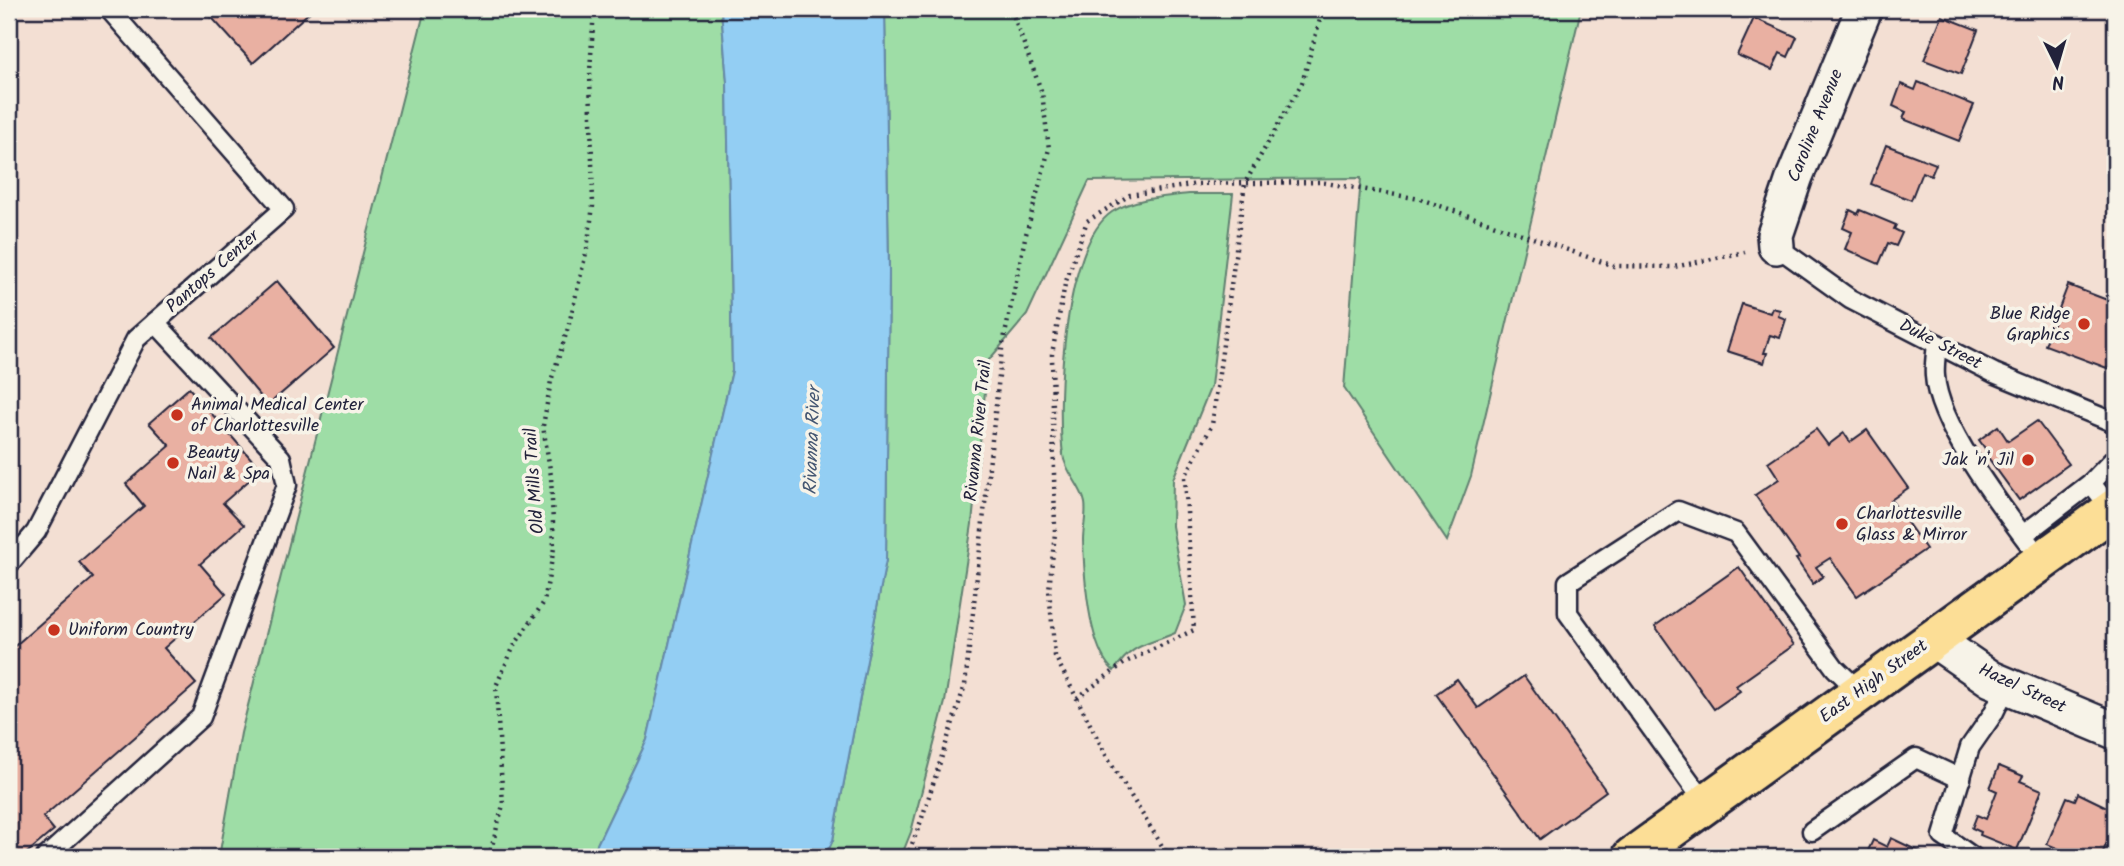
<svg xmlns="http://www.w3.org/2000/svg" width="2124" height="866" font-family="Kalam,sans-serif">
<style>
.green{fill:#9edda6;stroke:#608070;stroke-width:2}
.water{fill:#93cef3;stroke:#6689a9;stroke-width:2}
.building{fill:#e9b0a2;stroke:#22223b;stroke-width:2}
.lines{fill:none;stroke-linecap:round;stroke-linejoin:round}
.service-casing{stroke:#22223b;stroke-width:23}
.minor-casing{stroke:#22223b;stroke-width:40}
.primary-casing{stroke:#22223b;stroke-width:44}
.path{stroke:#22223b;stroke-width:4.5;stroke-dasharray:2 5;stroke-linecap:butt}
.service{stroke:#f7f3e8;stroke-width:18}
.minor{stroke:#f7f3e8;stroke-width:35}
.primary{stroke:#fcde96;stroke-width:38}
.poi-dot{fill:#c8321e;stroke:#f7f3e8;stroke-width:2.5}
.labels{text-anchor:middle;dominant-baseline:central;stroke-width:7;stroke-linejoin:round;paint-order:stroke}
.street-label{font-size:18px;fill:#22223b;stroke:#f7f3e8}
.poi-label{font-size:18px;fill:#22223b;stroke:#f7f3e8;text-anchor:start}
.water-label{font-size:19px;font-style:italic;fill:#445672;stroke:#f7f3e8}
</style>
<rect width="100%" height="100%" fill="#f3dfd3"/>
<filter id="ink" filterUnits="userSpaceOnUse"><feTurbulence type="fractalNoise" baseFrequency=".0143" numOctaves="2"/><feDisplacementMap in="SourceGraphic" scale="14" xChannelSelector="R" yChannelSelector="G"/><feConvolveMatrix kernelMatrix="1 2 1 2 8 2 1 2 1" color-interpolation-filters="sRGB"/></filter>
<g filter="url(#ink)">
<g class="green">
<polygon points="425,9 721,9 727,82 732,371 647,740 591,857 219,857 241,733"/>
<polygon points="885,9 1581,9 1471,476 1447,541 1344,388 1361,178 1089,181 1027,315 988,361 972,524 945,702 911,832 901,857 825,857 833,840 886,560 889,271"/>
<path d="M1189 194H1233L1211 386 1173 479 1172 526 1186 605 1175 633C1145 646 1133 643 1114 671 1088 649 1084 573 1083 540 1083 528 1087 514 1085 503 1082 486 1065 472 1063 455 1056 401 1064 244 1112 212 1134 198 1163 197 1189 194Z"/>
</g>
<polygon class="water" points="721,9 885,9 889,271 886,560 833,840 825,857 591,857 647,740 732,371 727,82"/>
<g class="building">
<polygon points="204,9 313,9 253,63"/>
<polygon points="1942,16 1978,30 1961,74 1924,60"/>
<polygon points="1754,18 1797,37 1788,57 1780,53 1772,70 1737,55"/>
<polygon points="1918,82 1974,105 1959,141 1903,119 1906,112 1893,106 1901,84 1915,90"/>
<polygon points="1886,145 1936,164 1931,176 1922,172 1911,200 1871,184"/>
<polygon points="1850,210 1858,214 1860,210 1896,225 1894,229 1902,233 1896,246 1888,243 1879,264 1845,249 1852,232 1843,228"/>
<polygon points="277,281 334,348 268,405 211,338"/>
<polygon points="2068,285 2115,303 2115,371 2045,345"/>
<polygon points="1742,304 1770,313 1772,308 1780,310 1778,316 1786,319 1780,338 1770,335 1764,353 1767,353 1764,363 1727,351"/>
<polygon points="189,388 261,470 223,503 244,525 200,564 226,594 164,648 196,684 43,817 54,830 22,857 9,857 9,651 93,578 79,562 144,506 126,484 170,446 149,423"/>
<polygon points="2037,421 2069,464 2019,500 1987,456 1989,454 1979,440 1998,426 2008,441"/>
<polygon points="1816,429 1828,445 1844,433 1850,442 1867,430 1908,488 1891,500 1926,549 1857,596 1830,558 1816,567 1823,576 1813,584 1796,559 1799,558 1755,495 1779,479 1768,462"/>
<polygon points="1739,567 1794,645 1736,686 1740,691 1714,709 1655,626"/>
<polygon points="1524,676 1606,791 1540,839 1436,694 1457,679 1478,708"/>
<polygon points="1999,766 2023,776 2020,781 2042,790 2017,850 1980,835 1981,832 1972,828 1977,815 1986,819 1997,791 1990,788"/>
<polygon points="2078,793 2115,811 2115,823 2101,857 2078,857 2047,844 2067,797 2075,800"/>
<polygon points="1891,838 1929,856 1928,857 1865,857 1873,840 1887,847"/>
</g>
<g class="lines">
<g class="service-casing">
<g id="service">
<polyline points="1776,246 1850,299 1994,373 2115,423"/>
<path d="M1937 344C1936 354 1934 366 1935 376 1938 428 2010 518 2042 561"/>
<polyline points="2112,510 2091,483 2115,458"/>
<polyline points="2023,535 2091,483"/>
<polyline points="9,564 36,532 136,339 284,209 109,9"/>
<polyline points="1706,804 1568,613 1568,582 1678,511 1736,533 1835,668 1860,692"/>
<polyline points="1812,831 1916,758 1961,779"/>
<polyline points="46,857 201,717 287,485 281,458 155,322"/>
<polyline points="1973,857 1943,836 1970,747 1993,714 2007,685"/>
</g>
</g>
<g class="minor-casing">
<g id="minor">
<polyline points="1776,246 1775,235 1795,176 1864,9"/>
<polyline points="1933,639 1991,679 2115,731"/>
</g>
</g>
<g class="primary-casing">
<polyline id="primary" points="1632,857 2115,508"/>
</g>
<g class="path">
<polyline points="1077,698 1126,662 1194,630 1185,477 1212,425 1245,183 1302,83 1323,9"/>
<polyline points="489,857 503,805 496,686 514,646 544,602 554,548 551,476 543,426 551,381 568,328 587,249 593,206 590,71 594,9"/>
<polyline points="907,857 921,821 965,685 1002,349 1025,238 1049,149 1042,93 1011,9"/>
<polyline points="1169,857 1108,759 1055,656 1049,590 1055,533 1052,354 1065,284 1087,221 1130,195 1197,184 1320,182 1420,199 1614,266 1674,267 1745,252"/>
</g>
<use href="#service" class="service"/>
<use href="#minor" class="minor"/>
<use href="#primary" class="primary"/>
</g>
</g>
<g class="poi-dot">
<circle cx="2084" cy="324" r="7"/>
<circle cx="177" cy="415" r="7"/>
<circle cx="2028" cy="460" r="7"/>
<circle cx="173" cy="463" r="7"/>
<circle cx="1842" cy="524" r="7"/>
<circle cx="54" cy="630" r="7"/>
</g>
<g class="labels">
<g class="street-label">
<text transform="translate(1816 126) rotate(-68)">Caroline Avenue</text>
<text transform="translate(213 272) rotate(-41)">Pantops Center</text>
<text transform="translate(1940 345) rotate(27)">Duke Street</text>
<text transform="translate(979 431) rotate(-84)">Rivanna River Trail</text>
<text transform="translate(535 481) rotate(-94)">Old Mills Trail</text>
<text transform="translate(1874 682) rotate(-36)">East High Street</text>
<text transform="translate(2022 689) rotate(25)">Hazel Street</text>
</g>
<g class="poi-label">
<text x="2070" y="314" text-anchor="end">Blue Ridge<tspan x="2070" dy="21">Graphics</tspan></text>
<text x="191" y="405">Animal Medical Center<tspan x="191" dy="21">of Charlottesville</tspan></text>
<text x="187" y="453">Beauty<tspan x="187" dy="21">Nail &amp; Spa</tspan></text>
<text x="2014" y="460" text-anchor="end">Jak 'n' Jil</text>
<text x="1856" y="514">Charlottesville<tspan x="1856" dy="21">Glass &amp; Mirror</tspan></text>
<text x="68" y="630">Uniform Country</text>
</g>
<g class="water-label">
<text transform="translate(813 441) rotate(-88)">Rivanna River</text>
</g>
</g>
<rect width="2124" height="866" fill="none" stroke="#f7f3e8" stroke-width="35"/>
<rect x="18" y="18" width="2089" height="831" fill="none" stroke="#22223b" stroke-width="2.5" filter="url(#ink)"/>
<g transform="translate(2057 66) rotate(175)" stroke="#f7f3e8" stroke-width="5" paint-order="stroke">
<path d="M0-5L12 26L0 18L-12 26Z" fill="#22223b"/>
<text y="-10" font-size="19" font-weight="bold" text-anchor="middle" fill="#22223b">N</text>
</g>
</svg>
